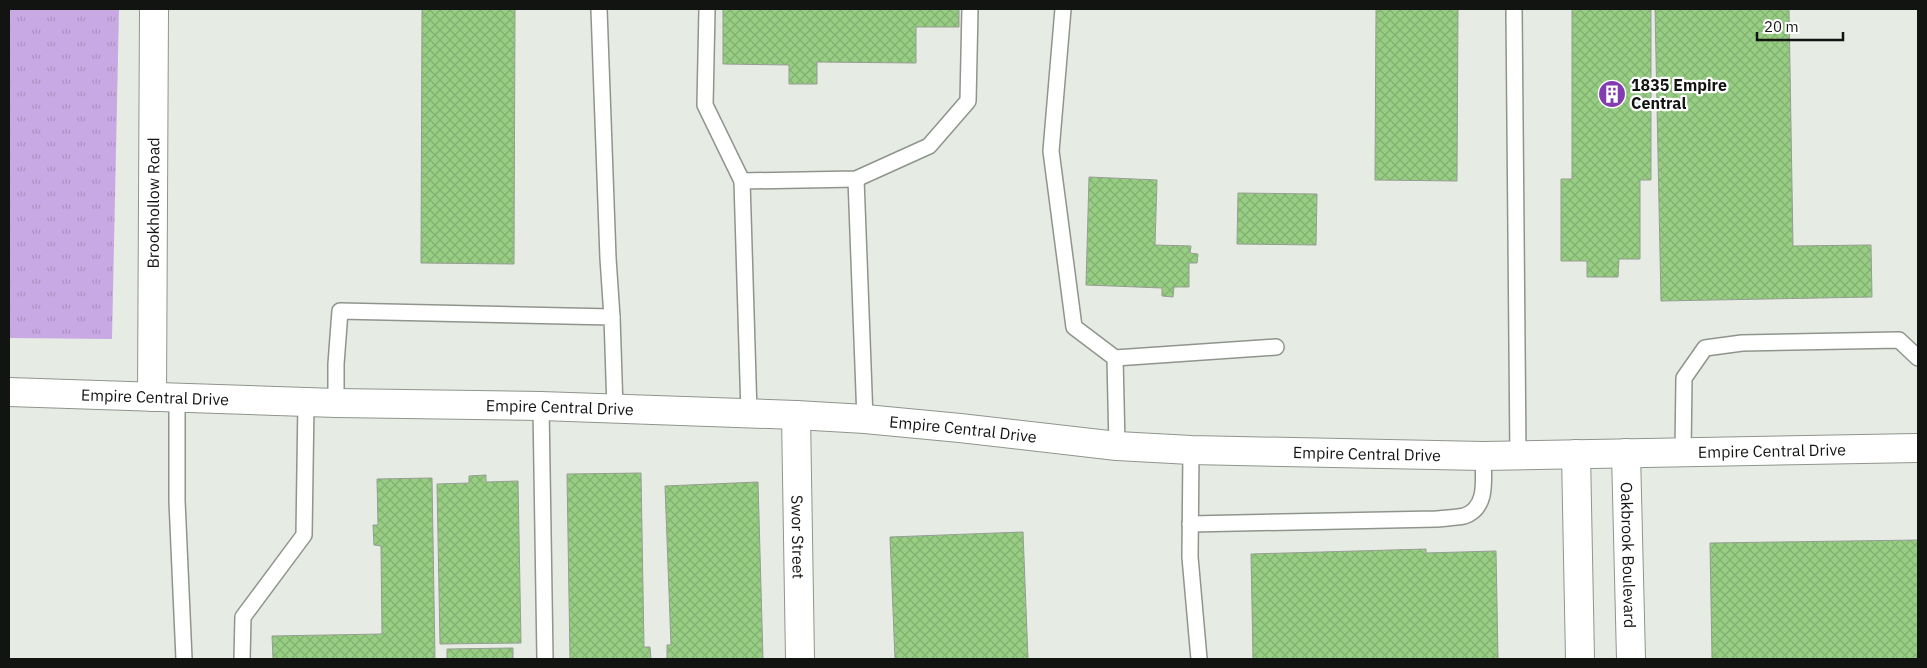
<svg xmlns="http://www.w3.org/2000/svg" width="1927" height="668" font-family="'IBM Plex Sans',sans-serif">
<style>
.grass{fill:url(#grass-tufts)}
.building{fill:url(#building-cross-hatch);stroke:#979d95}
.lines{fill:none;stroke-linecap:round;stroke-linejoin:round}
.service-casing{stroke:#8f958d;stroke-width:18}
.minor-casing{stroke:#8f958d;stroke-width:30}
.tertiary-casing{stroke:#8f958d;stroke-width:30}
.service{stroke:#fff;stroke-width:15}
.minor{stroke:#fff;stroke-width:28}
.tertiary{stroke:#fff;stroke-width:28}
.labels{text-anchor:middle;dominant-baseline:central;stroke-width:4.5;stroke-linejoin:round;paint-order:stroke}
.poi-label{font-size:16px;font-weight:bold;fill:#121411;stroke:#fff;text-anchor:start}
.street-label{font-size:16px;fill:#121411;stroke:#fff}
</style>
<defs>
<pattern id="grass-tufts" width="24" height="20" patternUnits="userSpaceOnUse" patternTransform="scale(1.25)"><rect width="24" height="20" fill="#c9a9e3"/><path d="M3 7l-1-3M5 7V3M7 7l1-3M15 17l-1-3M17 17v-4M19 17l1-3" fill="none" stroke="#ac91c2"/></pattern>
<pattern id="building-cross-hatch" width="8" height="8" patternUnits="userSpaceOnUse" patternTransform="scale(1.25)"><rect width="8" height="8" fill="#97ce83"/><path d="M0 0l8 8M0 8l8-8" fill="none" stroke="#81b070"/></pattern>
</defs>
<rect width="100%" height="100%" fill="#e6ece4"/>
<polygon class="grass" points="9,9 119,9 112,339 9,338"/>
<g class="building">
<polygon points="422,9 515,9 514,264 421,263"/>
<polygon points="723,9 959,9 959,27 916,27 916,63 817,62 817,84 789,84 789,65 723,64"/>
<polygon points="1376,9 1458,9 1457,181 1375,180"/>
<polygon points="1572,9 1651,9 1651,180 1640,180 1640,259 1619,259 1618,277 1587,277 1587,261 1561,261 1561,179 1572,179"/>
<polygon points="1655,9 1789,9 1793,246 1871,245 1872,297 1661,301"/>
<polygon points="1089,177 1157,180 1155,245 1191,246 1190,253 1198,254 1197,263 1189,263 1189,287 1174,287 1173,297 1162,296 1162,288 1086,285"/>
<polygon points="1238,193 1317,194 1316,245 1237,244"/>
<polygon points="641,473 644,647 650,647 651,659 570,659 567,474"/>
<polygon points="486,475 486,482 518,481 521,643 440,644 437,484 469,483 469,476"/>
<polygon points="432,478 435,659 273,659 272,636 382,634 381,546 374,545 373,525 378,525 377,479"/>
<polygon points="758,482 763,659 667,659 667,645 671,645 665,486"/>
<polygon points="1023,532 1028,659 895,659 890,537"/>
<polygon points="1918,540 1918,659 1712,659 1710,543"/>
<polygon points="1426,549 1426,553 1496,551 1498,659 1253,659 1251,554"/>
<polygon points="513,648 513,659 447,659 447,649"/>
</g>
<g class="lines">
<g class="service-casing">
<g id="service">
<polyline points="599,9 608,258 612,317"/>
<polyline points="707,9 705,105 742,181 856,179 929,146 968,101 970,9"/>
<polyline points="1063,9 1051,151 1074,327 1115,358 1117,446"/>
<polyline points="1514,9 1518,456"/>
<polyline points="856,179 865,419"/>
<polyline points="742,181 749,413"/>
<polyline points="1115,358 1276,347"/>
<polyline points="177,398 177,501 184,659"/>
<polyline points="336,403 336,364 340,311 612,317 615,409"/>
<polyline points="541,406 545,659"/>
<polyline points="1191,450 1190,557 1199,659"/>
<polyline points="1683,452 1684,378 1705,348 1742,343 1899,340 1918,358"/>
<path d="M1190 524 1436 519C1444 518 1455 518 1464 516 1489 508 1483 477 1483 456"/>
<polyline points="242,659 243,617 304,535 306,402"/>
</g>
</g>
<g class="minor-casing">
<g id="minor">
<path id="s1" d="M152 397 154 9"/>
<path id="s2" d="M796 415 800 659"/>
<path id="s3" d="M1626 453 1631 659"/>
<polyline points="1576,454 1580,659"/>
</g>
</g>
<g class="tertiary-casing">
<g id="tertiary">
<path id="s4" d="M9 392 336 403 541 406 796 415 865 419 960 428 1117 446 1191 450 1483 456 1918 448"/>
</g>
</g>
<use href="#service" class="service"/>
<use href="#minor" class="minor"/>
<use href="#tertiary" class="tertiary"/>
</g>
<defs>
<g id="building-disc" transform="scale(1.4375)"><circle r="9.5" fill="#823caf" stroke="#fff"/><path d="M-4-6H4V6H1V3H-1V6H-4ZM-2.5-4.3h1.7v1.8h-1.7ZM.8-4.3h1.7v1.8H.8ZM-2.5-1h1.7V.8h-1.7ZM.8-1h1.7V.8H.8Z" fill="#fff"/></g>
</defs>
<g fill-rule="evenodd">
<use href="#building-disc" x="1612" y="94"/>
</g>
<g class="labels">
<g class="poi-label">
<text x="1631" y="85">1835 Empire<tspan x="1631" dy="18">Central</tspan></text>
</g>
<g class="street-label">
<text stroke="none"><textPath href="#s1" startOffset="194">Brookhollow Road</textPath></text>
<text stroke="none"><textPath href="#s4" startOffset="146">Empire Central Drive</textPath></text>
<text stroke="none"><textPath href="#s4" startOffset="551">Empire Central Drive</textPath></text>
<text stroke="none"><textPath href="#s4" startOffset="955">Empire Central Drive</textPath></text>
<text stroke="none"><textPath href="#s4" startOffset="1765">Empire Central Drive</textPath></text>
<text stroke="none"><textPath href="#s4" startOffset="1360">Empire Central Drive</textPath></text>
<text stroke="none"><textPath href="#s2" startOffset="122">Swor Street</textPath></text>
<text stroke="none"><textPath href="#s3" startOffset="102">Oakbrook Boulevard</textPath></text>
</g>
</g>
<rect width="1927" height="668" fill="none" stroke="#121411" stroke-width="20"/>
<path d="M1757 32v8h86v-8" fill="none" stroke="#121411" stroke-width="2.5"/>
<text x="1764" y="32" font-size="15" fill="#121411" stroke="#ffffff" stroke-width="4" paint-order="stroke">20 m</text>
</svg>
